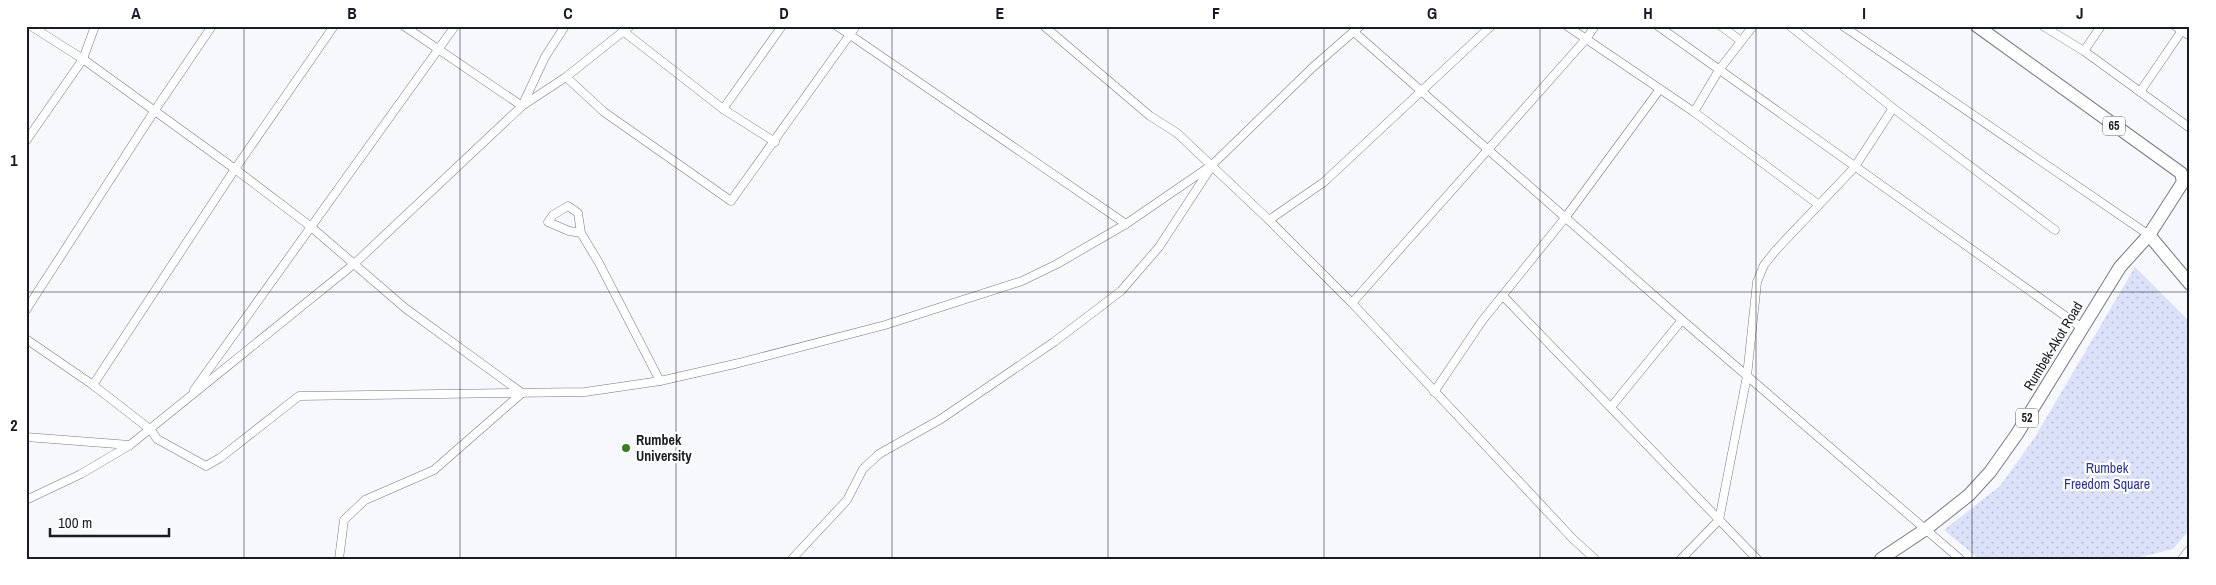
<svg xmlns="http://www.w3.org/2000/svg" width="2216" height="585" font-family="'Archivo Narrow',sans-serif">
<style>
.park{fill:url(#park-dots)}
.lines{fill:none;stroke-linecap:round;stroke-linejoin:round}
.minor-casing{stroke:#75798a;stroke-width:9}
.primary-casing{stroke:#75798a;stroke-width:14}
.minor{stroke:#fff;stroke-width:8}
.primary{stroke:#fff;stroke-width:12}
.grid{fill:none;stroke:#1a1c23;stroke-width:1;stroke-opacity:0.55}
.poi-dot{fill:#3a7e21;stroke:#fff;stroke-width:2}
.labels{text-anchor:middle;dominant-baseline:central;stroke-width:4.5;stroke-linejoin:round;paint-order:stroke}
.shield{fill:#fff;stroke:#5f6065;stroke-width:1}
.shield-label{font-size:12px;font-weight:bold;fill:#1a1c23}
.street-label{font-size:14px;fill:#1a1c23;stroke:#fff}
.poi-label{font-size:14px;font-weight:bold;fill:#1a1c23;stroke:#fff;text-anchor:start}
.park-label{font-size:14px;fill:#2d3591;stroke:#fff}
.neatline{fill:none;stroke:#1a1c23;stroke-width:2}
.grid-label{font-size:16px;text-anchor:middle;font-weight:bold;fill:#1a1c23}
</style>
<defs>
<pattern id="park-dots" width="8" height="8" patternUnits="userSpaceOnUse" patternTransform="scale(1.25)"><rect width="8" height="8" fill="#dae1f9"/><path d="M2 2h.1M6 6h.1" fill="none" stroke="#bac0d5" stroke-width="1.8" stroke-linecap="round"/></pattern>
</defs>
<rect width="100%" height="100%" fill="#f7f8fc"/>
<polygon class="park" points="2135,267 2190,322 2190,529 2173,549 2132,559 1979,559 1944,530 2000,486 2035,437"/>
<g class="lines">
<g class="minor-casing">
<g id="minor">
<polyline points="31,26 83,59 235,169 310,226 405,308 522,393 434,470 365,500 344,520 339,559"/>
<polyline points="404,26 522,106 545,57 565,26"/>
<polyline points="837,26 1126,224"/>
<polyline points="1044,26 1150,116 1177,133 1269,220 1352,303 1573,539 1595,559"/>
<polyline points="1567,26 1694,112 1819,205"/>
<polyline points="1658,26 2082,328"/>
<polyline points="1721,26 1741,41"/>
<polyline points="1790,26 1893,108 2055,230"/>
<polyline points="1843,26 2149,235"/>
<polyline points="2043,26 2084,51 2190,128"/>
<polyline points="2175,26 2190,36"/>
<polyline points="623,31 723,109 775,142"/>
<polyline points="1354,32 1682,320 1960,559"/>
<polyline points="2084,51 2101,26"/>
<polyline points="566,77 604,112 731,201 856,26"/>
<polyline points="2140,92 2185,26"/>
<polyline points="723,109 782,26"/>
<polyline points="1694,112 1719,70 1753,26"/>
<polyline points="26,141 83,59 95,26"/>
<polyline points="1269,220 1324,182 1491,26"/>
<polyline points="581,233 578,213 568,206 553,215 548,222 569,231 581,233 599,263 660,381"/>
<polyline points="1503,296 1757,559"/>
<polyline points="1352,303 1586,39 1595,26"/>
<polyline points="26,310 155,110 212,26"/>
<polyline points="26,339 93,385 151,430 157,439 206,466 220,458 299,396 585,392 660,381 739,363 885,325 1022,281 1057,264 1126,224 1212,165 1312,68 1360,26"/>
<polyline points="93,385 235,169 334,26"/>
<polyline points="194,390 455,26"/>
<polyline points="1434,392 1482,321 1565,218 1660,89"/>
<polyline points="1611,407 1682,320"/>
<polyline points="26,437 130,445 354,264 522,106 566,77 630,26"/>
<polyline points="26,500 81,474 130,445"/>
<polyline points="792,559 847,500 863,469 879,454 941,419 1054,342 1121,291 1159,247 1210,169"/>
<polyline points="1681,559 1719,520 1747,376 1757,282 1764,265 1776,250 1854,168 1893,108"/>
<polyline points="2182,559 2190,549"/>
</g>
</g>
<g class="primary-casing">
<g id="primary">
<polyline points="2149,235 2190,284"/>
<polyline points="1881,559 1926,529 1969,495 1990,472 2017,434 2120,267 2149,235 2183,182 2181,173 1977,26"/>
</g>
</g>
<use href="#minor" class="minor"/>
<use href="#primary" class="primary"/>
</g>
<path class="grid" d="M244 26V559M460 26V559M676 26V559M892 26V559M1108 26V559M1324 26V559M1540 26V559M1756 26V559M1972 26V559M26 292H2190"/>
<circle class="poi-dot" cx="626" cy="448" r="5"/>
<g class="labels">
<g class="shield">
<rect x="2103" y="116.5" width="22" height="19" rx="4"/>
<rect x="2016" y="408.5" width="22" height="19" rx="4"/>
</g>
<g class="shield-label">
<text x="2114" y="126">65</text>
<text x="2027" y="418">52</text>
</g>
<g class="street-label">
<text transform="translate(2053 346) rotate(-59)">Rumbek-Akot Road</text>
</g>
<g class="poi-label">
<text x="636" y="440">Rumbek<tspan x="636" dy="16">University</tspan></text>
</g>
<g class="park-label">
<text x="2107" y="468">Rumbek<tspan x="2107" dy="16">Freedom Square</tspan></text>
</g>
</g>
<rect width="2216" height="585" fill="none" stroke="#ffffff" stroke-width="55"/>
<path d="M50 528v8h119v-8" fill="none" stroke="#1a1c23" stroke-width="2.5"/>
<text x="58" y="528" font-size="15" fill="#1a1c23" stroke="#ffffff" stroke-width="4" paint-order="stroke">100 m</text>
<rect x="28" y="28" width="2160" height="530" class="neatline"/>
<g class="grid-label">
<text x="136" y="19">A</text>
<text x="352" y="19">B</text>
<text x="568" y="19">C</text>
<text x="784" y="19">D</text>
<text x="1000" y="19">E</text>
<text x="1216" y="19">F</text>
<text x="1432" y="19">G</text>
<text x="1648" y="19">H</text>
<text x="1864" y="19">I</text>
<text x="2080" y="19">J</text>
<text x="14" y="166">1</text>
<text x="14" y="431">2</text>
</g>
</svg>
